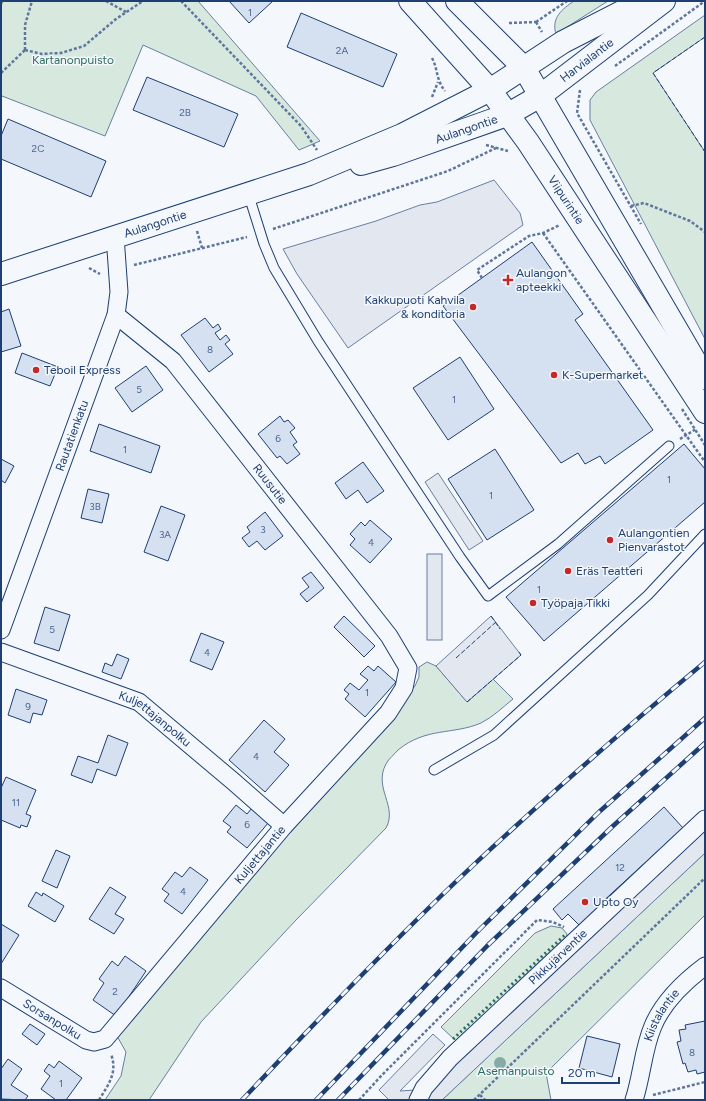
<svg xmlns="http://www.w3.org/2000/svg" width="706" height="1101" font-family="Figtree,sans-serif">
<style>
.green{fill:#d7e8df;stroke:#687fa3}
.parking{fill:#e3e8f0;stroke:#687fa3}
.building{fill:#d5e0f0;stroke:#1d3f73}
.lines{fill:none;stroke-linecap:round;stroke-linejoin:round}
.service-casing{stroke:#1d3f73;stroke-width:11}
.minor-casing{stroke:#1d3f73;stroke-width:19}
.secondary-casing{stroke:#1d3f73;stroke-width:24}
.primary-casing{stroke:#1d3f73;stroke-width:24}
.path{stroke:#5e769c;stroke-width:2.5;stroke-dasharray:3 2;stroke-linecap:butt}
.service{stroke:#f4f7fb;stroke-width:9}
.minor{stroke:#f4f7fb;stroke-width:17}
.secondary{stroke:#f4f7fb;stroke-width:22}
.primary{stroke:#f4f7fb;stroke-width:22}
.rail-casing{stroke:#1d3f73;stroke-width:4.5}
.rail{stroke:#f4f7fb;stroke-width:3;stroke-dasharray:9;stroke-linecap:butt}
.path-bridge{stroke:#5e769c;stroke-width:2.5;stroke-dasharray:3 2;stroke-linecap:butt}
.hedge{stroke:#2c6c60;stroke-width:3;stroke-dasharray:2 3;stroke-linecap:butt}
.fence{stroke:#1d3f73;stroke-width:1;stroke-dasharray:5 2;stroke-linecap:butt}
.tree{fill:#86aba6}
.poi-dot{fill:#c62828;stroke:#f4f7fb;stroke-width:1.5}
.labels{text-anchor:middle;dominant-baseline:central;stroke-width:3;stroke-linejoin:round;paint-order:stroke}
.number-label{font-size:10px;fill:#4b6792}
.park-label{font-size:12px;fill:#2c6c60;stroke:#f4f7fb}
.street-label{font-size:12px;fill:#1d3f73;stroke:#f4f7fb}
.poi-label{font-size:12px;fill:#1d3f73;stroke:#f4f7fb;text-anchor:start}
</style>
<rect width="100%" height="100%" fill="#f4f7fb"/>
<g class="green">
<polygon points="3,1 198,1 320,141 299,150 256,96 143,45 105,136 2,96 1,98 1,6"/>
<path d="M574 1H608L556 34C551 18 562 9 574 1Z"/>
<polygon points="705,15 705,37 653,73 705,152 705,339 590,120 590,100 596,92"/>
<path d="M427 662 436 666 467 702 493 679 513 699C503 707 493 717 481 723 453 735 426 727 398 750 394 755 389 758 386 764 373 788 398 806 386 828L296 920 201 1022 149 1100H105L121 1076 126 1052 117 1036 236 889 415 686 419 677V667Z"/>
<polygon points="705,853 705,915 546,1073 551,1100 442,1100"/>
<polygon points="551,926 562,928 567,934 566,939 457,1041 455,1040 441,1027 535,933"/>
</g>
<g class="parking">
<polygon points="494,180 520,213 523,225 348,348 297,274 283,249 376,221 420,205 437,202"/>
<polygon points="438,473 483,541 469,550 425,482"/>
<rect x="427" y="554" width="15" height="86"/>
<polygon points="491,616 521,655 467,702 436,666"/>
<polygon points="705,831 705,853 442,1100 389,1100 379,1090 433,1034 445,1045 400,1091 430,1089"/>
</g>
<g class="building">
<polygon points="229,1 273,1 249,23"/>
<polygon points="301,13 397,54 383,87 287,47"/>
<polygon points="147,77 238,114 224,147 133,110"/>
<polygon points="8,119 106,161 91,197 1,159 1,136"/>
<polygon points="532,242 583,314 575,320 653,430 605,464 600,456 585,464 578,453 561,463 443,306"/>
<polygon points="9,309 21,346 1,352 1,312"/>
<polygon points="205,318 213,328 218,324 221,329 215,333 220,340 226,335 230,340 225,344 233,354 209,372 181,335"/>
<polygon points="22,353 58,367 50,386 15,373"/>
<polygon points="460,357 494,409 448,440 413,388"/>
<polygon points="146,366 163,390 132,412 115,388"/>
<polygon points="280,416 284,422 288,420 295,428 290,432 297,442 293,445 300,454 287,464 280,456 277,458 258,434"/>
<polygon points="99,424 160,446 151,473 90,451"/>
<polygon points="684,444 705,469 705,502 544,641 506,597"/>
<polygon points="495,449 534,510 487,540 448,479"/>
<polygon points="1,459 14,466 5,483 1,480"/>
<polygon points="363,462 384,491 367,503 358,490 346,499 335,483"/>
<polygon points="88,489 109,494 102,523 81,518"/>
<polygon points="161,506 185,515 168,561 144,552"/>
<polygon points="265,512 283,536 265,550 257,541 249,547 242,538 250,532 247,527"/>
<polygon points="370,520 392,539 370,563 350,545 355,539 350,534 361,522 365,526"/>
<polygon points="311,572 324,588 307,602 300,594 309,587 302,578"/>
<polygon points="45,607 70,615 59,651 34,643"/>
<polygon points="344,616 375,646 364,657 334,627"/>
<polygon points="201,633 224,642 212,670 190,661"/>
<polygon points="117,654 129,659 121,679 102,672 105,663 112,666"/>
<polygon points="368,666 374,671 378,666 396,682 365,717 345,699 349,694 344,690 350,683 359,690 368,680 360,674"/>
<polygon points="16,689 47,700 42,715 33,713 30,723 8,715"/>
<polygon points="264,720 285,739 274,752 289,765 265,792 229,760"/>
<polygon points="108,735 128,743 116,776 97,769 92,783 71,775 78,756 98,763"/>
<polygon points="6,777 36,790 26,814 31,816 27,827 21,825 20,828 1,820 1,788"/>
<polygon points="236,805 247,814 252,808 269,822 247,848 227,832 231,827 223,821"/>
<polygon points="664,807 683,828 599,905 601,907 580,926 568,914 562,920 553,909"/>
<polygon points="56,850 70,856 57,888 42,881"/>
<polygon points="190,867 208,880 182,914 164,901 169,894 162,889 175,872 182,877"/>
<polygon points="110,887 126,897 115,914 124,919 114,934 89,919"/>
<polygon points="36,892 42,896 43,893 64,906 55,922 28,906"/>
<polygon points="1,924 19,935 1,964"/>
<polygon points="125,956 146,971 116,1016 93,1000 104,983 99,979 112,961 118,966"/>
<polygon points="705,1021 705,1072 697,1074 696,1070 688,1072 685,1063 683,1064 677,1042 681,1041 679,1030 686,1029 685,1025"/>
<polygon points="30,1024 45,1034 37,1045 22,1034"/>
<polygon points="587,1036 620,1044 612,1077 579,1068"/>
<polygon points="8,1059 22,1069 11,1085 28,1096 25,1100 1,1099 1,1069"/>
<polygon points="59,1061 82,1078 66,1100 56,1100 41,1089 50,1076 44,1071 49,1064 54,1068"/>
</g>
<g class="lines">
<g class="service-casing">
<g id="service">
<polyline points="248,193 264,244 274,268 318,341 460,557 488,596 558,544 669,446"/>
<polyline points="434,770 494,735 648,595 705,534"/>
</g>
</g>
<g class="minor-casing">
<g id="minor">
<path id="s1" d="M1 630 116 315 119 292 115 236"/>
<path id="s2" d="M1 652 139 702 234 782 284 826"/>
<path id="s3" d="M1 988 86 1040 94 1042 105 1039 284 826 388 713 404 688 408 668 389 636 173 361 116 315"/>
<path id="s4" d="M418 1100 424 1088 450 1058 705 819"/>
<path id="s5" d="M634 1100C642 1076 643 1049 653 1026 663 1002 685 981 705 966"/>
</g>
</g>
<g class="secondary-casing">
<g id="secondary">
<polyline points="457,1 524,68"/>
<path id="s6" d="M361 164 393 155 507 115"/>
<path id="s7" d="M1 274 309 174 402 135 490 90 410 1"/>
</g>
</g>
<g class="primary-casing">
<g id="primary">
<path id="s8" d="M643 1 563 42 490 90 528 142 705 412"/>
<polyline points="524,68 705,378"/>
<path id="s9" d="M507 115 540 96 664 1"/>
</g>
</g>
<g class="path">
<polyline points="106,1 126,12"/>
<polyline points="181,1 301,126 317,150"/>
<polyline points="536,22 542,32"/>
<polyline points="536,22 567,1"/>
<polyline points="509,23 536,22"/>
<polyline points="25,50 42,54 61,53 84,46 116,19 143,1"/>
<polyline points="25,50 25,25 32,1"/>
<path d="M432 58C438 69 436 80 445 91"/>
<polyline points="615,66 705,1"/>
<polyline points="1,73 25,50"/>
<polyline points="580,90 577,113 641,224"/>
<polyline points="432,97 438,82"/>
<polyline points="486,145 508,151"/>
<polyline points="631,206 644,203 690,221 705,232"/>
<polyline points="273,229 448,171 496,148"/>
<polyline points="197,231 202,248"/>
<polyline points="543,233 705,462"/>
<polyline points="134,265 247,237"/>
<polyline points="89,268 100,274"/>
<polyline points="482,278 477,270 529,236 543,233 560,225"/>
<polyline points="680,439 696,429"/>
<polyline points="480,1095 485,1100"/>
<polyline points="653,1095 705,1082"/>
<path d="M99 1100C108 1085 118 1073 111 1054"/>
<polyline points="359,1100 382,1075 537,920 553,922 564,927"/>
<polyline points="474,1100 705,878"/>
</g>
<use href="#service" class="service"/>
<use href="#minor" class="minor"/>
<use href="#secondary" class="secondary"/>
<use href="#primary" class="primary"/>
<g class="rail-casing">
<g id="rail">
<path d="M242 1100C307 1031 373 962 441 896 526 814 615 737 705 662"/>
<polyline points="316,1100 477,932 599,812 705,718"/>
<polyline points="338,1100 488,945 613,826 705,743"/>
</g>
</g>
<use href="#rail" class="rail"/>
<polyline class="path-bridge" points="682,409 705,445"/>
<polyline class="hedge" points="453,1039 565,935"/>
<g class="fence">
<polyline points="705,37 653,73 705,152"/>
<polyline points="491,616 500,629"/>
<polyline points="456,658 496,622"/>
<polyline points="467,702 521,655 519,652"/>
</g>
</g>
<circle class="tree" cx="500" cy="1063" r="6"/>
<g class="poi-dot">
<path d="M506 274h4v4h4v4h-4v4h-4v-4h-4v-4h4z"/>
<circle cx="473" cy="307" r="4"/>
<circle cx="36" cy="370" r="4"/>
<circle cx="554" cy="375" r="4"/>
<circle cx="610" cy="540" r="4"/>
<circle cx="568" cy="571" r="4"/>
<circle cx="533" cy="603" r="4"/>
<circle cx="585" cy="902" r="4"/>
</g>
<g class="labels">
<g class="number-label">
<text x="250" y="12">1</text>
<text x="342" y="50">2A</text>
<text x="185" y="112">2B</text>
<text x="38" y="148">2C</text>
<text x="210" y="349">8</text>
<text x="139" y="389">5</text>
<text x="454" y="399">1</text>
<text x="278" y="438">6</text>
<text x="125" y="449">1</text>
<text x="669" y="479">1</text>
<text x="491" y="495">1</text>
<text x="95" y="506">3B</text>
<text x="263" y="529">3</text>
<text x="165" y="534">3A</text>
<text x="371" y="542">4</text>
<text x="539" y="589">1</text>
<text x="52" y="629">5</text>
<text x="207" y="652">4</text>
<text x="367" y="692">1</text>
<text x="28" y="706">9</text>
<text x="256" y="756">4</text>
<text x="16" y="802">11</text>
<text x="247" y="824">6</text>
<text x="620" y="867">12</text>
<text x="183" y="891">4</text>
<text x="115" y="991">2</text>
<text x="692" y="1052">8</text>
<text x="61" y="1083">1</text>
</g>
<g class="park-label">
<text x="73" y="60">Kartanonpuisto</text>
<text x="516" y="1071">Asemanpuisto</text>
</g>
<g class="street-label">
<text stroke="none"><textPath href="#s9" startOffset="97">Harvialantie</textPath></text>
<text stroke="none"><textPath href="#s6" startOffset="111">Aulangontie</textPath></text>
<text stroke="none"><textPath href="#s8" startOffset="311">Viipurintie</textPath></text>
<text stroke="none"><textPath href="#s7" startOffset="162">Aulangontie</textPath></text>
<text stroke="none"><textPath href="#s1" startOffset="207">Rautatienkatu</textPath></text>
<text transform="translate(270 484) rotate(52)">Ruusutie</text>
<text stroke="none"><textPath href="#s2" startOffset="169">Kuljettajanpolku</textPath></text>
<text stroke="none"><textPath href="#s3" startOffset="360">Kuljettajantie</textPath></text>
<text stroke="none"><textPath href="#s4" startOffset="201">Pikkujärventie</textPath></text>
<text stroke="none"><textPath href="#s5" startOffset="90">Kiistalantie</textPath></text>
<text stroke="none"><textPath href="#s3" startOffset="60">Sorsanpolku</textPath></text>
</g>
<g class="poi-label">
<text x="516" y="273">Aulangon<tspan x="516" dy="14">apteekki</tspan></text>
<text x="465" y="300" text-anchor="end">Kakkupuoti Kahvila<tspan x="465" dy="14">&amp; konditoria</tspan></text>
<text x="44" y="370">Teboil Express</text>
<text x="562" y="375">K-Supermarket</text>
<text x="618" y="533">Aulangontien<tspan x="618" dy="14">Pienvarastot</tspan></text>
<text x="576" y="571">Eräs Teatteri</text>
<text x="541" y="603">Työpaja Tikki</text>
<text x="593" y="902">Upto Oy</text>
</g>
</g>
<rect width="706" height="1101" fill="none" stroke="#1d3f73" stroke-width="4"/>
<path d="M562 1077v6h57v-6" fill="none" stroke="#1d3f73" stroke-width="2"/>
<text x="568" y="1077" font-size="12" fill="#1d3f73" stroke="#f4f7fb" stroke-width="3" paint-order="stroke">20 m</text>
</svg>
